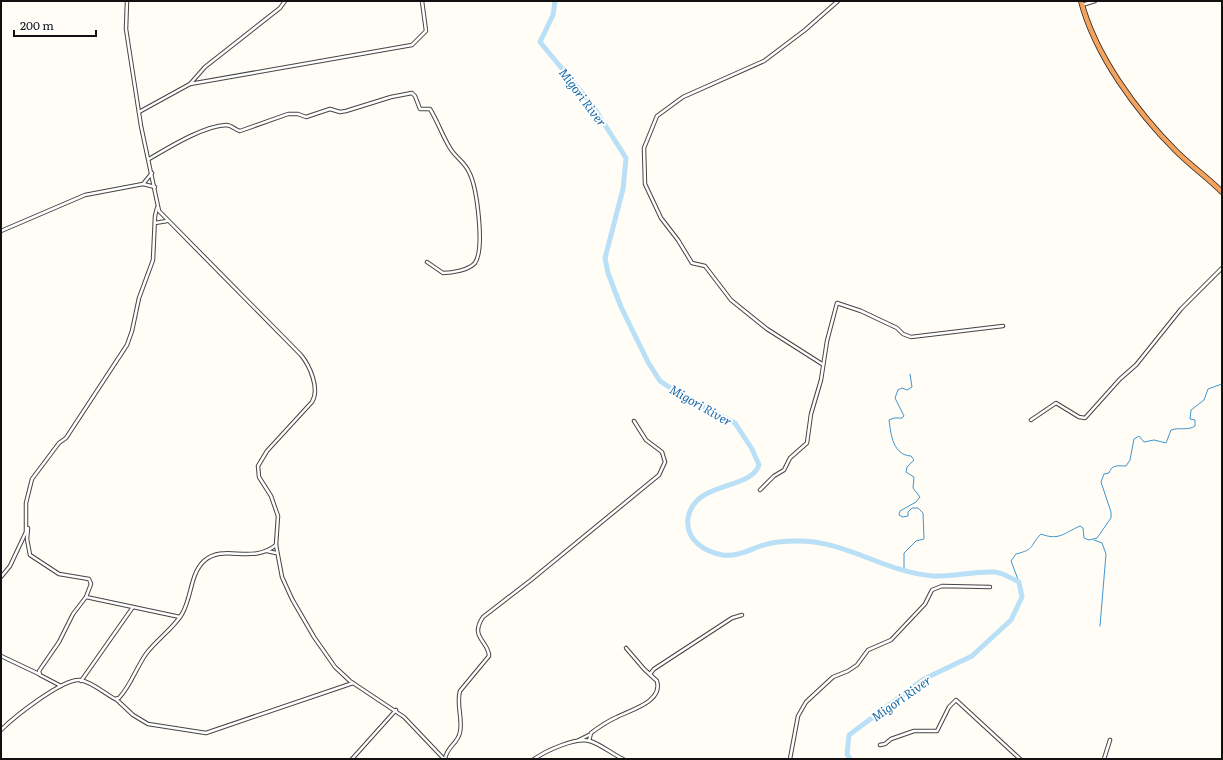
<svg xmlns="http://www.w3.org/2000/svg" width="1223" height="760" font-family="Literata,serif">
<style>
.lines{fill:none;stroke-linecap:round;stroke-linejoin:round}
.stream{stroke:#3f96cf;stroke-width:1}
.river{stroke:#b9e0f7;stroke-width:5}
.street-casing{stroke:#444;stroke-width:4.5}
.highway-casing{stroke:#222;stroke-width:6}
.street{stroke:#fff;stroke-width:2.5}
.highway{stroke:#f5a25d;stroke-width:4.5}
.labels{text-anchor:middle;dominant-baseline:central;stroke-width:4;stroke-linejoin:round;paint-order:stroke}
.water-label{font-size:12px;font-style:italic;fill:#1768a6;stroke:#fff}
</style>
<rect width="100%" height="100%" fill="#fffdf5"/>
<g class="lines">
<g class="stream">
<polyline points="1094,540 1102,543 1106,554 1100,626"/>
<path d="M904 571V553L916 541 924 539 923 513 918 508H912L908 512V516L903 517 899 515 900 511 916 502 920 497 913 488 914 477 906 472 907 467 914 460 911 456C893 455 891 435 889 420L894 418H902L904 416 895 398 898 390 902 388 907 390 912 387 910 374"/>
<path d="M1019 582 1011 561 1016 554C1036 549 1029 546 1041 534 1059 541 1064 533 1080 526L1083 528 1084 538 1089 540 1097 538 1111 518V512L1101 482 1104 474 1109 473C1112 464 1118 466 1126 466L1130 460 1134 439 1139 436 1144 442 1154 440 1166 443 1171 430C1179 427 1188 431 1195 426V420L1190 419 1191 410 1204 400 1208 389 1222 384"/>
</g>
<path class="river" d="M555 1 553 15 540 42 593 106 626 158 623 189 605 258 608 273 621 307 648 362 660 381 684 397 735 423 752 449 759 465C750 491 695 480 688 518 685 540 705 552 723 555 738 557 750 549 764 545 773 542 787 541 797 541 845 540 886 573 934 576 953 577 974 571 994 572 1002 572 1012 579 1019 582L1022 597 1011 620 972 656 924 679 849 735 847 754 850 759"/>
<g class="street-casing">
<g id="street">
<path d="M127 1 126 29 141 126 159 211 301 355C310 366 320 389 312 402L267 451 258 466 259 477 271 496 278 516 276 545 282 577 292 599 314 637 335 667 350 681 404 717 444 759"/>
<polyline points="285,1 280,8 205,67 190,84 412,45 426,31 422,1"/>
<polyline points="1082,5 1095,1"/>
<polyline points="139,112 190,84"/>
<path d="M149 159C168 148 203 126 226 125 232 125 235 130 240 131L288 114H298L306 117 330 109 340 112 346 111 391 97 412 93 415 96 420 109H430C438 122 442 135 450 148 455 157 465 162 469 172 477 187 485 248 475 263 469 270 452 273 443 273L427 262"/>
<polyline points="143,184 155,187"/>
<polyline points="155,223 167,221"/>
<polyline points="1,231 85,195 143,184 152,173"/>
<polyline points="822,364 767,329 731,300 705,266 692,263 678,240 661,218 645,184 644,148 657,116 683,97 764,61 805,30 838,1"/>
<polyline points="1031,420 1056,403 1079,417 1085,418 1120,379 1136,365 1181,309 1222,268"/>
<polyline points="760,490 774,476 784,470 790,458 807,443 811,414 821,380 827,341 837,303 861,311 897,328 903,334 911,337 1003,326"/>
<polyline points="28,528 27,539 30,555 59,574 89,579 91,584 86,597 180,617"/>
<polyline points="267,551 276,553"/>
<polyline points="1,577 10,566 26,532 26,503 32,479 59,443 66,438 127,345 132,331 139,298 153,260 155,216 157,208"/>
<polyline points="1,656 39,674"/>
<polyline points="650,674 654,669 732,618 742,615"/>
<polyline points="81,681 133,607"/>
<polyline points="61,686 40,675 39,671 59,642 73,614 86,597"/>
<polyline points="117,700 133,715 148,724 206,733 353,683"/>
<path d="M1 730C14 717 63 678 80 680 92 682 104 693 115 699L119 698C131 685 136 668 146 654 156 640 173 629 182 614 192 597 190 574 204 561 224 543 251 565 276 545"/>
<polyline points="579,740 589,735"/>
<path d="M589 741 591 733C599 727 608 721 617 717 630 710 663 702 657 681L644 669 626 648"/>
<polyline points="880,745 885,744 891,739 914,731 937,731 949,707 956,700 1020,759"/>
<polyline points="352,759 396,710"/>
<path d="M445 759C447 746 458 744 460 732 463 719 456 704 460 691L489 656C489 641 469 638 483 617L531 580 659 475 665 462 662 452 646 440 634 421"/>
<path d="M534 759C546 751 575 737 590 741 602 745 612 754 623 759"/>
<polyline points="790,759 798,716 806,702 833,677 848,671 857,665 868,650 891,640 925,604 932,590 942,586 990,587"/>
<polyline points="1104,759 1110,740"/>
</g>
</g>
<g class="highway-casing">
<path id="highway" d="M1081 1C1095 55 1137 112 1176 151 1191 166 1207 177 1222 192"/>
</g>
<use href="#street" class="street"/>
<use href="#highway" class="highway"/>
</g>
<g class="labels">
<g class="water-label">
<text transform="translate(583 97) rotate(53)">Migori River</text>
<text transform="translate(701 405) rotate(30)">Migori River</text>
<text transform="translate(901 698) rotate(-35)">Migori River</text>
</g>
</g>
<rect width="1223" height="760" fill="none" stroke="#111111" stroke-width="4"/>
<path d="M14 30v6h82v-6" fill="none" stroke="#111111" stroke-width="2"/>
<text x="20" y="30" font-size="12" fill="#111111" stroke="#ffffff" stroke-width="3" paint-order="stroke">200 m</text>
</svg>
